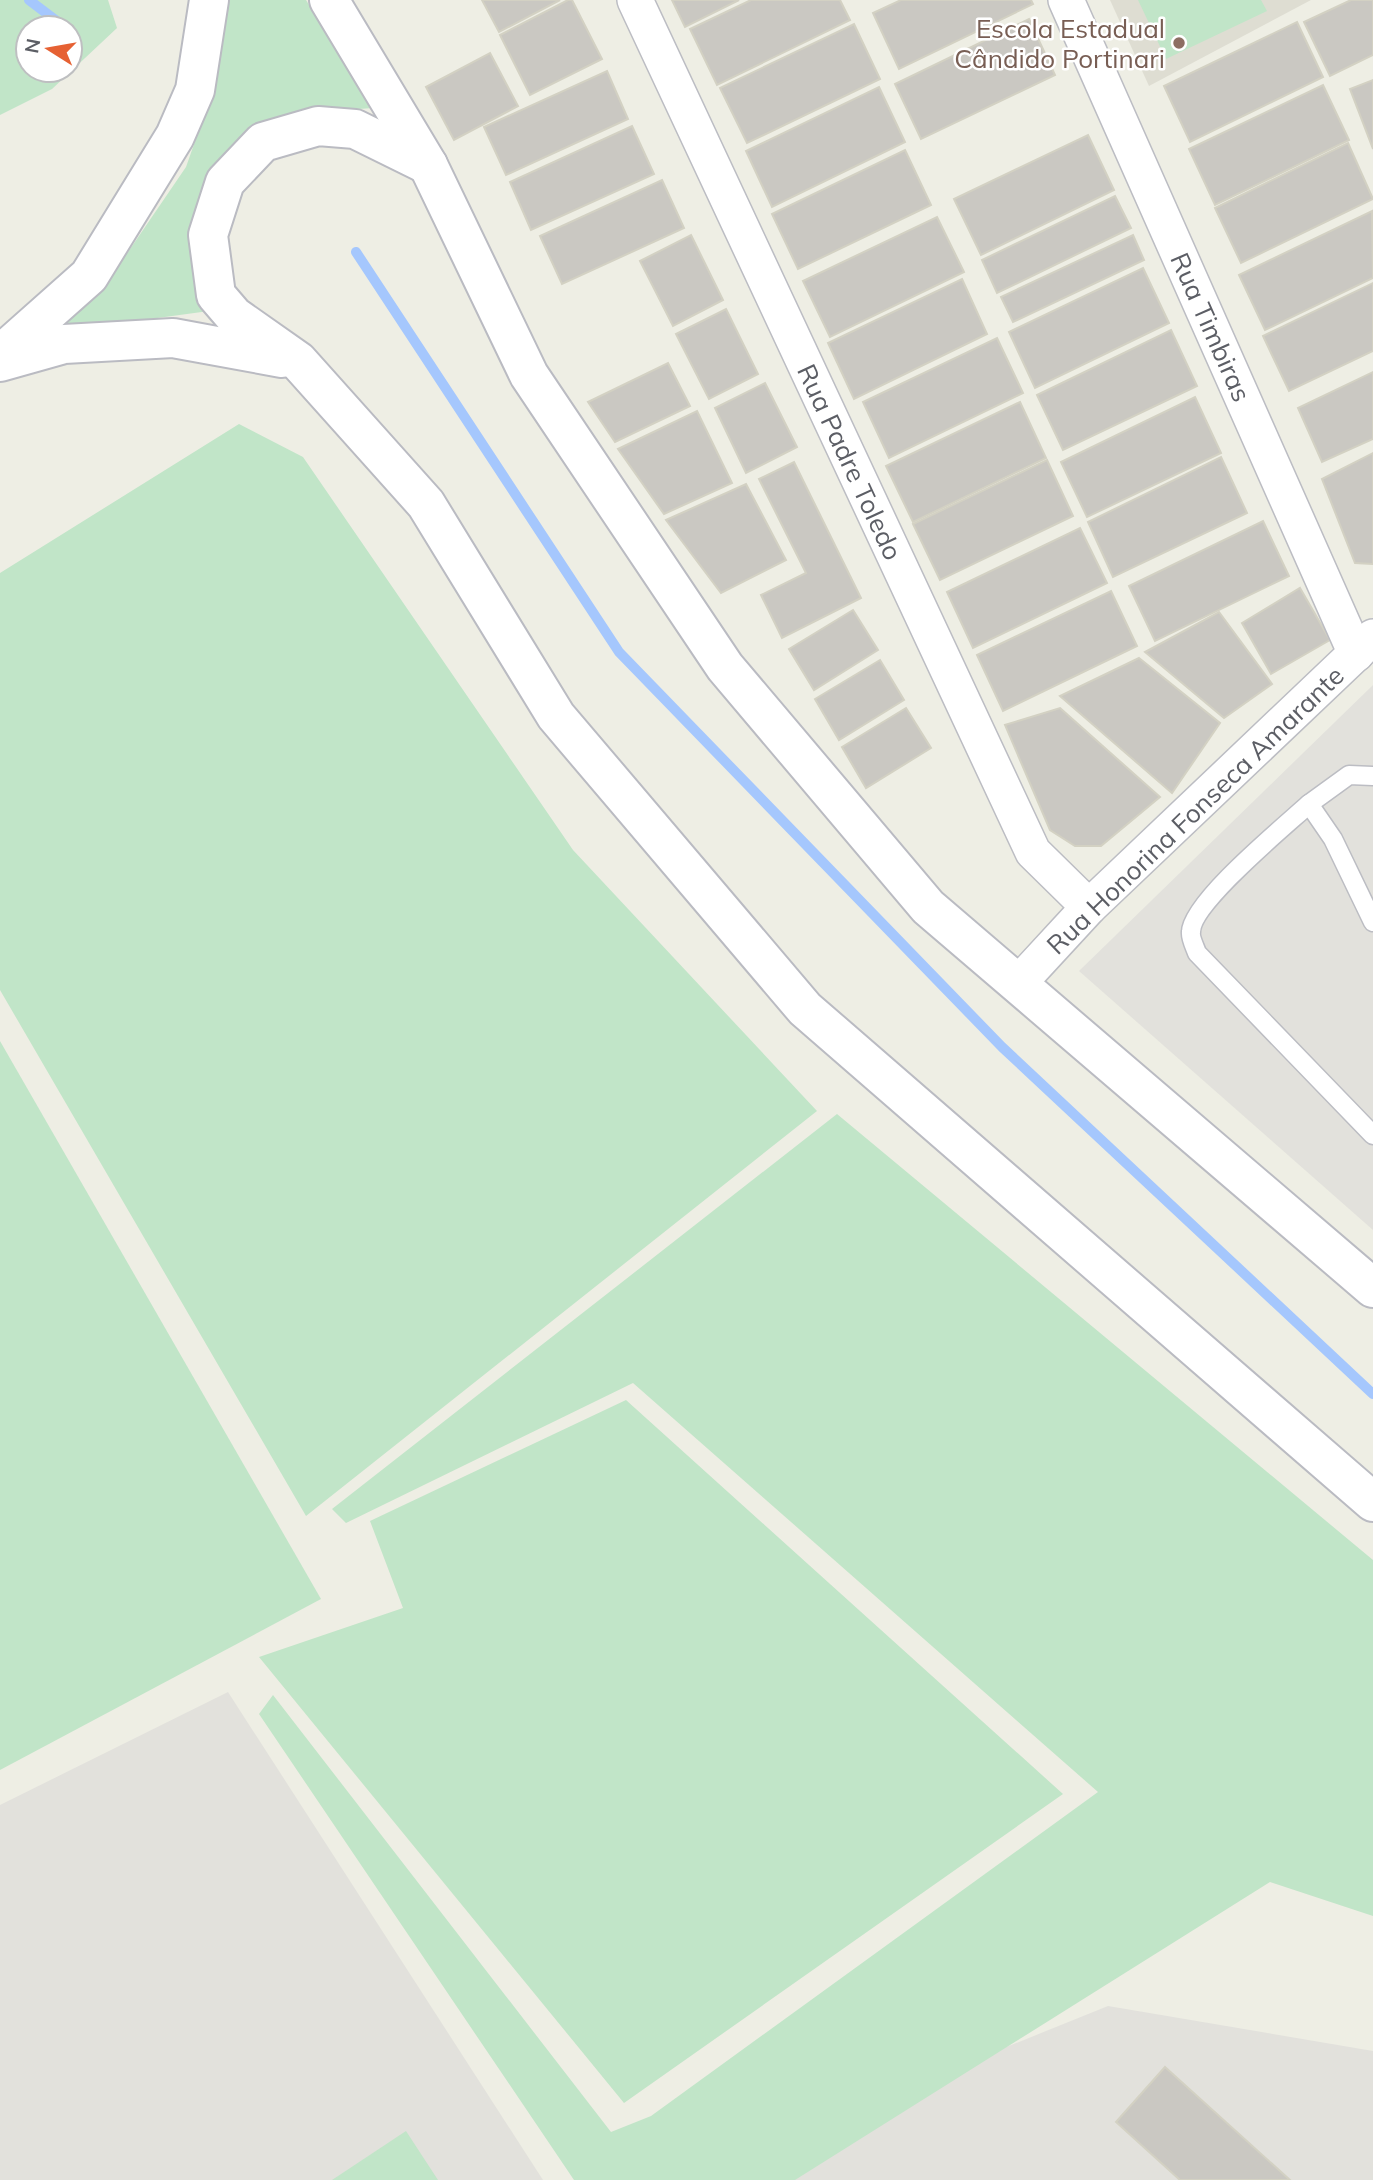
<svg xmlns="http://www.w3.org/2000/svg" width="1373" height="2180" font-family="Mulish,sans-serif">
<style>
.industrial{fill:#e2e1dc}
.education{fill:#deddd2}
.green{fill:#c1e5c8;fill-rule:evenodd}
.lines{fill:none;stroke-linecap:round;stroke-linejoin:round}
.stream{stroke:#a5c7fd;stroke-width:10}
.building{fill:#cac8c2;stroke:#d3d1c3;stroke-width:2}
.lane-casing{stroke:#bcbdc3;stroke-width:21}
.street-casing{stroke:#bcbdc3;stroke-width:38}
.secondary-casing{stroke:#babbc2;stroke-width:42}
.lane{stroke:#fff;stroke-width:18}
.street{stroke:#fff;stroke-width:35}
.secondary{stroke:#fff;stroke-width:38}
.education-dot{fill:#8d6e63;stroke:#fff;stroke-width:2.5}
.labels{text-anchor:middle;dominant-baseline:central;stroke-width:5;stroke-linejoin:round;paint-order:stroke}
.education-label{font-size:26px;fill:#785e54;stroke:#fff;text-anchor:end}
.street-label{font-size:26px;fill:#5c5e65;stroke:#fff}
</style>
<rect width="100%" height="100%" fill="#eeeee4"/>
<g class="industrial">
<polygon points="1373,685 1373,1230 1079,971"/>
<polygon points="228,1692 543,2180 0,2180 0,1805"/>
<polygon points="1108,2006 1373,2051 1373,2180 768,2180 796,2132"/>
</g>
<polygon class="education" points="1110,0 1311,0 1149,86"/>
<g class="green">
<path d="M0 0H108L117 28 52 89 0 115ZM28 28H70V70H28Z"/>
<polygon points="229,0 306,0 373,108 316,112 263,122 213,174 209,311 47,333 128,252 186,167 216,82"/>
<polygon points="1138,0 1261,0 1267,11 1166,59"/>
<polygon points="239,424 303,457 573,850 817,1111 306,1516 0,990 0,573"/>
<polygon points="0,1041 321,1599 0,1770"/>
<polygon points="837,1114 1373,1560 1373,1916 1270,1882 795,2180 574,2180 259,1714 273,1695 611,2132 651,2116 1098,1792 633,1383 346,1523 332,1509"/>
<polygon points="626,1400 1063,1794 624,2103 259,1657 403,1608 370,1521"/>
<polygon points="406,2131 438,2180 332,2180"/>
</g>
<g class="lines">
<g class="stream">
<polyline points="29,0 66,28"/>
<polyline points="356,252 619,652 1002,1047 1373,1394"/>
</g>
</g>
<g class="building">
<polygon points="482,0 560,0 499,32"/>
<polygon points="568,0 572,0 602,59 530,95 500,35"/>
<polygon points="672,0 739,0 685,27"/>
<polygon points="751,0 840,0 850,20 717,85 690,29"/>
<polygon points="901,0 1031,0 1033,4 899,69 873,13"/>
<polygon points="1351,0 1373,0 1373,55 1330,76 1304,22"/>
<polygon points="1029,19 1055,75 921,139 895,84"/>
<polygon points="1297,22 1323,77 1190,142 1164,86"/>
<polygon points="854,24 880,79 747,143 720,88"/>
<polygon points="490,53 518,106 454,140 426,87"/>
<polygon points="607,71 628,119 506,175 484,127"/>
<polygon points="1373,80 1373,149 1350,89"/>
<polygon points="1323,85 1349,140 1215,205 1189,149"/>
<polygon points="879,87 905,142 772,207 746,151"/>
<polygon points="632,126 654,174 531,230 510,182"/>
<polygon points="1088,135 1114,190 981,255 954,199"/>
<polygon points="1348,143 1373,199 1241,263 1215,208"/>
<polygon points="905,150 931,205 798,269 772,214"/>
<polygon points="662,180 684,228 562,284 540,236"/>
<polygon points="1115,196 1131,228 997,293 982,260"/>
<polygon points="1372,211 1373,278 1265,330 1239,275"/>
<polygon points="937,217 964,272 830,337 803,281"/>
<polygon points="691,235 723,300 673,326 640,261"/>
<polygon points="1133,235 1144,260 1013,322 1001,297"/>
<polygon points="1143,268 1169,323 1035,388 1009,332"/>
<polygon points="962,279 987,334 854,399 828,343"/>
<polygon points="1373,283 1373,351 1289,391 1263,336"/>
<polygon points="726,309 758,374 709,399 676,334"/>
<polygon points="1171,330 1197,386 1063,450 1037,395"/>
<polygon points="997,338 1023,393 889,458 863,402"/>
<polygon points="668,363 690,406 615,442 588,402"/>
<polygon points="1373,372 1373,439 1322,462 1298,408"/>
<polygon points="765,383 797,447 746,473 715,408"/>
<polygon points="1195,397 1221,453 1087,517 1061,462"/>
<polygon points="1020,402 1046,458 913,522 886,466"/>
<polygon points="697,411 732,483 664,514 618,449"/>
<polygon points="1373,453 1373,564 1355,563 1322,479"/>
<polygon points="1221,457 1247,513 1113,577 1088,522"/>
<polygon points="1047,460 1073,516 940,580 913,524"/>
<polygon points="794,462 861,598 782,638 761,595 806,573 759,479"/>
<polygon points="746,484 786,560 721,593 666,520"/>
<polygon points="1263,521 1289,576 1155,641 1129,586"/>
<polygon points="1080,528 1107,583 973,648 947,592"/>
<polygon points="1300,588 1330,640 1271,674 1242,623"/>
<polygon points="1111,591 1137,646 1003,711 977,655"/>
<polygon points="853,610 878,650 814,690 789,649"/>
<polygon points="1219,612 1272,684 1224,718 1145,652"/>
<polygon points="1139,658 1220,723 1172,793 1060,696"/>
<polygon points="880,660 904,700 839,740 815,699"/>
<polygon points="906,708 931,748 866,788 842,747"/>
<polygon points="1060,708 1160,797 1101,846 1075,846 1050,830 1005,725"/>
<polygon points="1165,2067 1290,2180 1180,2180 1116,2122"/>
</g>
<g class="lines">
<g class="lane-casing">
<g id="lane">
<polyline points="1373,776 1349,775 1309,804 1333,839 1373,922"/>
<path d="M1309 804C1285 826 1191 903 1191 932 1190 938 1195 947 1197 953L1373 1135"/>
</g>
</g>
<g class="street-casing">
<g id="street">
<polyline points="635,0 1033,852 1089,907"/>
<polyline points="1066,0 1356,654"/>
<polyline points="1018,984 1089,907 1373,637"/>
</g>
</g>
<g class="secondary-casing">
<g id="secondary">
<polyline points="329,0 428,165 529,375 725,667 928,907 1373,1288"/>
<polyline points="428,165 355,129 318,126 263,142 225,182 208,235 216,295 234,316 298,361 426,504 556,716 805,1009 1373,1502"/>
<polyline points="0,355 89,276 175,136 195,90 209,0"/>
<polyline points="0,362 64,344 173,338 282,358"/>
</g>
</g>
<use href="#lane" class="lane"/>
<use href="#street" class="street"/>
<use href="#secondary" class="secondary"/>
</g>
<circle class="education-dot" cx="1179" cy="43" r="7"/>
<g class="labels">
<g class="education-label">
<text x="1165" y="28">Escola Estadual<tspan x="1165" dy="30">Cândido Portinari</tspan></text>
</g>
<g class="street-label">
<text transform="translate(1211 327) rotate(66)">Rua Timbiras</text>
<text transform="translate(850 462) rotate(65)">Rua Padre Toledo</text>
<text transform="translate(1195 810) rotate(-44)">Rua Honorina Fonseca Amarante</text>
</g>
</g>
<g transform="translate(49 49) rotate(281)"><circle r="33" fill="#ffffff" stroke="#bebfc1" stroke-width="2"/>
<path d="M0-5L12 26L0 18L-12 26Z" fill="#e66133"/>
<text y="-10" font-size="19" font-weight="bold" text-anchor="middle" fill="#5c5e65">N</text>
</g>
</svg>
